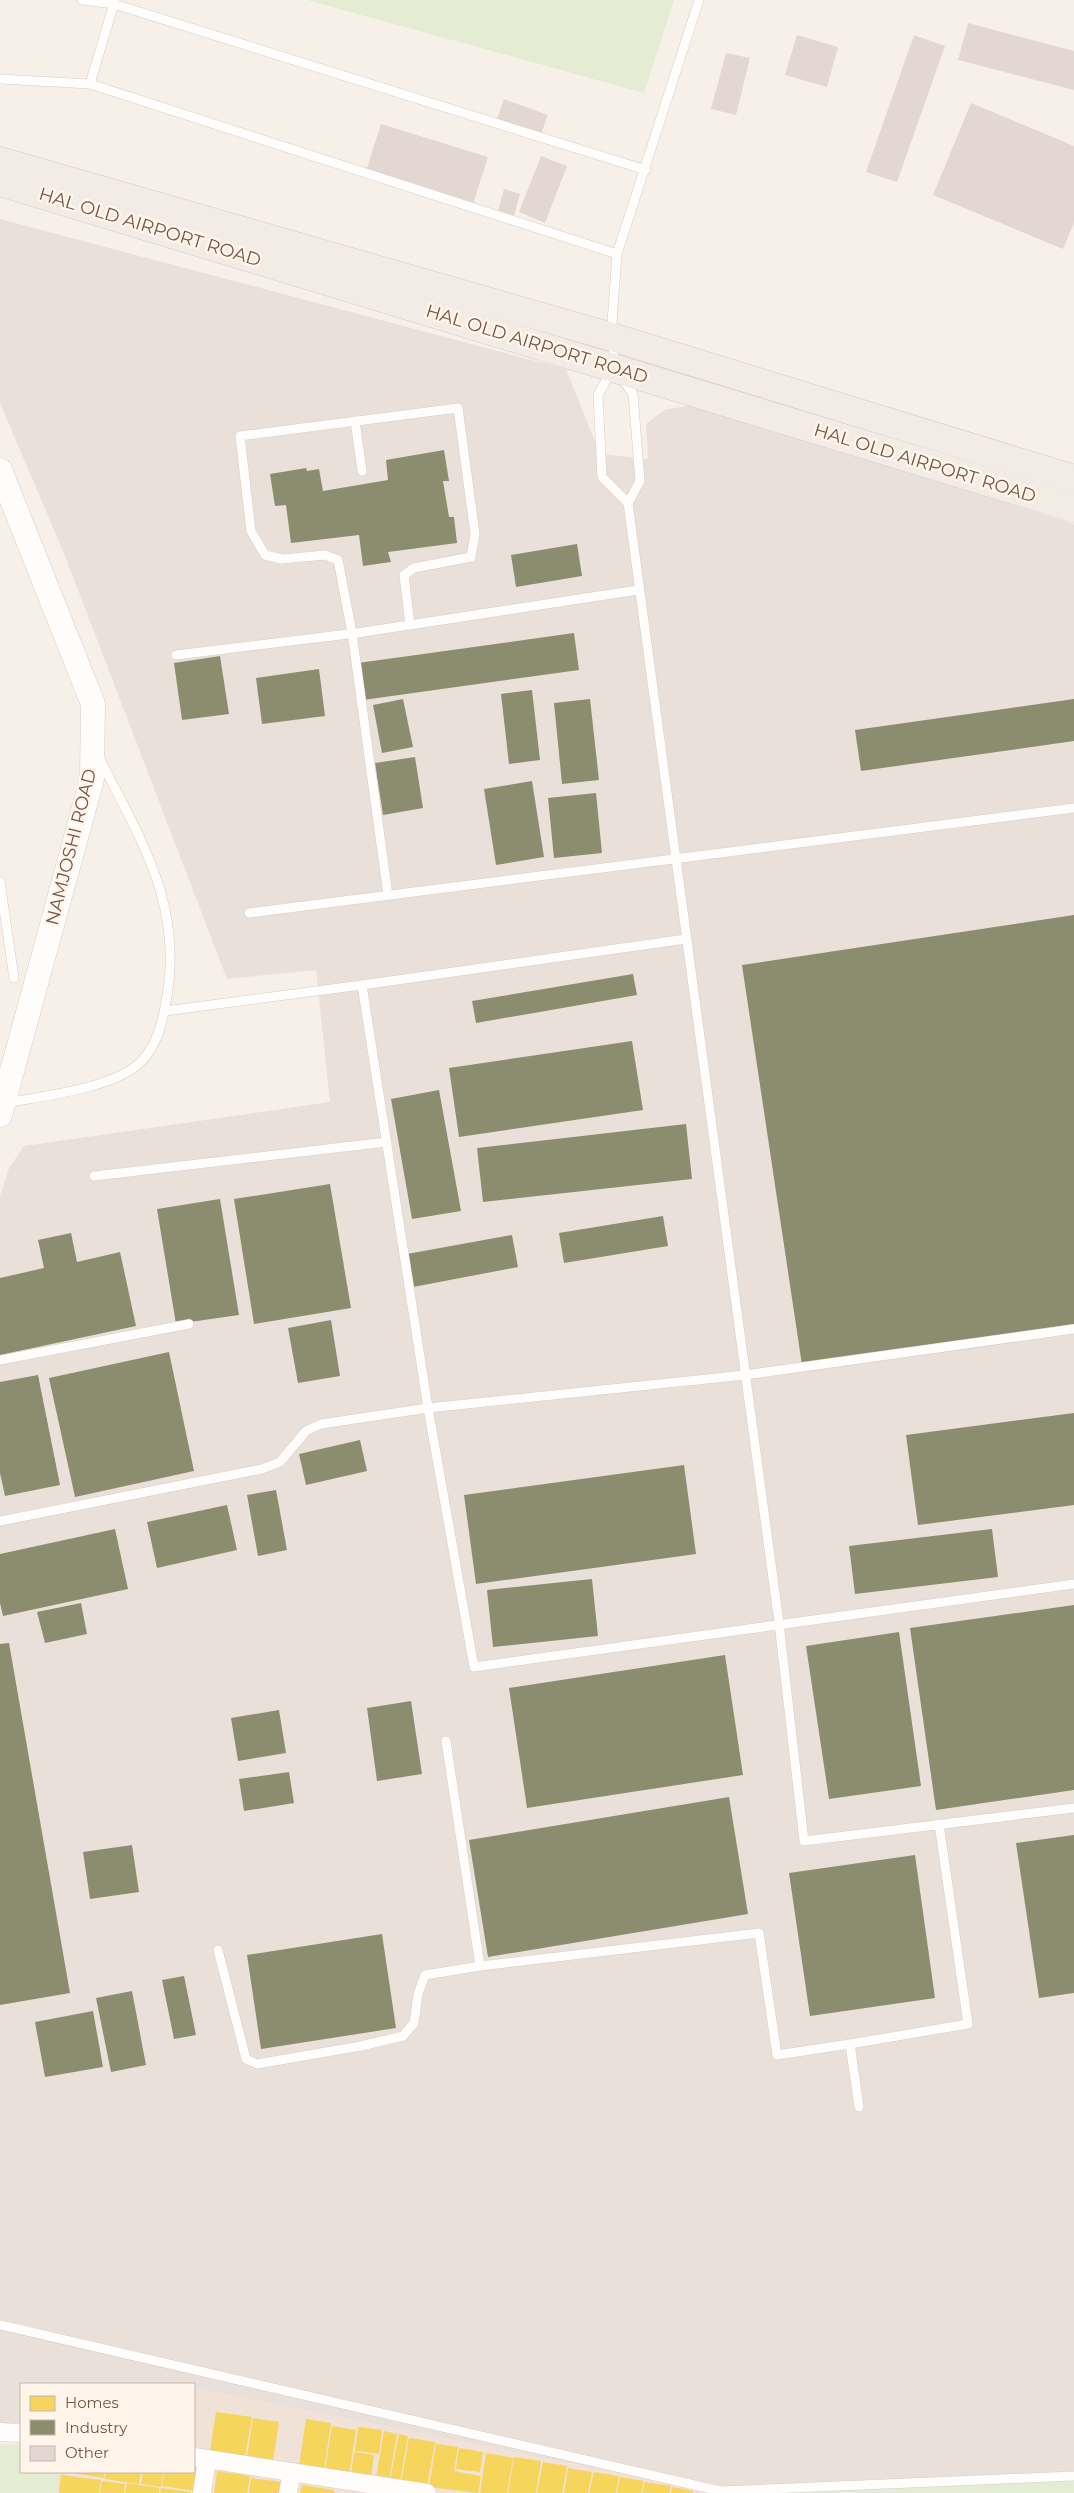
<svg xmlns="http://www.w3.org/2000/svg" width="1074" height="2493" font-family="Montserrat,sans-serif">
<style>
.residential{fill:#f0e2d6}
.industrial{fill:#eae0da}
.green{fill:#e4edd4}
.homes{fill:#f6d55c}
.industry{fill:#8c8c6e}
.building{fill:#e3d8d1}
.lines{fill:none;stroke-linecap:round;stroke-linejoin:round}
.service-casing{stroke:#d6ccc6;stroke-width:10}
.minor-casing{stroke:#d6ccc6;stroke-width:19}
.secondary-casing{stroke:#d6ccc6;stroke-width:25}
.primary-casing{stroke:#d5cbc5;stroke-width:29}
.service{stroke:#fefdfc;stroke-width:9}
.minor{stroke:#fefdfc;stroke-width:18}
.secondary{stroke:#fefdfc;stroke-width:24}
.primary{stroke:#f2ece5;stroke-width:28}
.labels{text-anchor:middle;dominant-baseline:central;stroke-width:5;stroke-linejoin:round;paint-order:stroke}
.street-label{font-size:18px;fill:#755649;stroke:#fff5ea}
</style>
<rect width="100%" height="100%" fill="#f7f0e9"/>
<polygon class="residential" points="194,2388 718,2493 55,2493 59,2472 194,2472"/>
<polygon class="industrial" points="0,219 566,369 600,454 648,459 646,424 664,410 693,405 1074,524 1074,2478 718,2493 194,2388 194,2384 21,2384 21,2424 0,2424 0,1196 9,1168 24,1146 330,1102 316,970 227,979 65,556 0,403"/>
<g class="green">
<polygon points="307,0 674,0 644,93"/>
<polygon points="0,2444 21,2445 21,2472 59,2472 55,2493 0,2493"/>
<polygon points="1074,2478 1074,2493 743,2493"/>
</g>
<g class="homes">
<polygon points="216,2412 252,2417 245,2457 210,2451"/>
<polygon points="253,2418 279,2422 273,2461 247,2457"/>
<polygon points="306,2419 331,2423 324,2470 299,2466"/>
<polygon points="332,2426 356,2430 349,2474 325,2471"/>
<polygon points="358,2427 382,2430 379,2454 355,2451"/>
<polygon points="384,2431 397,2434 389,2480 376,2478"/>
<polygon points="399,2434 408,2436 400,2482 390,2480"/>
<polygon points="409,2438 435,2442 427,2487 401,2483"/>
<polygon points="436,2444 458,2447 454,2471 481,2476 478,2493 429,2487"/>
<polygon points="459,2448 483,2452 480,2472 456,2469"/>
<polygon points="354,2452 374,2455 371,2478 351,2475"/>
<polygon points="486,2453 513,2458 507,2493 480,2493"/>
<polygon points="514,2457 541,2461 536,2493 508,2493"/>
<polygon points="543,2462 567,2466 562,2493 537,2493"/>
<polygon points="194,2466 199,2467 195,2491 162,2486 164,2472 194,2472"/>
<polygon points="568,2468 592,2472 588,2493 564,2493"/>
<polygon points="217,2471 250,2476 247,2493 214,2493"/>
<polygon points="66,2472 105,2472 104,2478"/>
<polygon points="106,2472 141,2472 139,2484 105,2479"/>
<polygon points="143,2472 163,2472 161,2487 141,2484"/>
<polygon points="594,2472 619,2476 616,2493 589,2493"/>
<polygon points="61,2475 101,2480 99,2493 59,2493"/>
<polygon points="620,2477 644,2481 641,2493 617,2493"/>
<polygon points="251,2478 283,2482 281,2493 249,2493"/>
<polygon points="102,2481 125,2484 124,2493 100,2493"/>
<polygon points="645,2482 671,2486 669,2493 642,2493"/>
<polygon points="127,2483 159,2488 159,2493 125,2493"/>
<polygon points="302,2485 334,2490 334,2493 300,2493"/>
<polygon points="672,2487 693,2491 693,2493 671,2493"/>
<polygon points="161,2488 191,2492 191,2493 160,2493"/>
</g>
<g class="industry">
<polygon points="444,450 449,481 443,481 449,517 454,517 457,543 388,552 391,562 363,566 359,535 291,543 286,505 275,506 270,474 306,468 307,471 319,469 323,491 388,480 386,460"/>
<polygon points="577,544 582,576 516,587 511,555"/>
<polygon points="574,633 579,670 363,700 358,663"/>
<polygon points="220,656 229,714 182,720 174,663"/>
<polygon points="319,669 325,716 262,724 256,678"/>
<polygon points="532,690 540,760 509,764 501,694"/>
<polygon points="403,699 413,747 382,753 373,705"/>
<polygon points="590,699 599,780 562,784 554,703"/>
<polygon points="1074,699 1074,741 861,771 855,730"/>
<polygon points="415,757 423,808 383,815 375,763"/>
<polygon points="532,781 544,857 496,865 484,789"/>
<polygon points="596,793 602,853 554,858 548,798"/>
<polygon points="1074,915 1074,1324 802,1365 742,965"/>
<polygon points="633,974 637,995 476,1023 472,1001"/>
<polygon points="632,1041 643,1110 459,1137 449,1068"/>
<polygon points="439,1090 461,1211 412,1219 391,1099"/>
<polygon points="686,1124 692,1179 483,1202 477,1148"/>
<polygon points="330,1184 351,1308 254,1324 234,1199"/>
<polygon points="220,1199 239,1315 176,1324 157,1209"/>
<polygon points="663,1216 668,1246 564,1263 559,1233"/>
<polygon points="71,1233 77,1262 120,1252 136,1326 0,1355 0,1278 44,1268 38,1240"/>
<polygon points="512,1235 518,1267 413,1287 407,1254"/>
<polygon points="331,1320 340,1376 298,1383 288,1328"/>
<polygon points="169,1352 194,1471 75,1497 49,1378"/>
<polygon points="38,1375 60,1485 5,1496 0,1473 0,1382"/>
<polygon points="1074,1413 1074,1505 918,1525 906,1435"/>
<polygon points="360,1440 367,1471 306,1485 299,1454"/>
<polygon points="684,1465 696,1554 476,1584 464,1495"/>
<polygon points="276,1490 287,1550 258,1556 247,1495"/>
<polygon points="227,1505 237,1550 157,1568 147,1522"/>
<polygon points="115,1529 128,1589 3,1616 0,1603 0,1554"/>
<polygon points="992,1529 998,1577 855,1594 849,1546"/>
<polygon points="592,1579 598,1636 493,1647 487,1590"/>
<polygon points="81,1603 87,1634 45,1643 37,1612"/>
<polygon points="1074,1605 1074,1790 936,1810 910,1628"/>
<polygon points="899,1632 921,1786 829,1799 806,1646"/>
<polygon points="9,1643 70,1993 0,2005 0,1644"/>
<polygon points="725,1655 743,1775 527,1808 509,1688"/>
<polygon points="411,1701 422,1774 377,1781 367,1708"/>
<polygon points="279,1710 286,1753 238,1761 231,1718"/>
<polygon points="289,1772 294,1803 244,1811 239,1779"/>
<polygon points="729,1797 748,1914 488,1957 469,1840"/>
<polygon points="1074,1835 1074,1993 1039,1998 1016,1843"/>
<polygon points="132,1845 139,1892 90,1899 83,1852"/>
<polygon points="915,1855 935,1998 810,2016 789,1873"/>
<polygon points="382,1934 396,2028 261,2049 247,1955"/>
<polygon points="184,1976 196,2035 174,2039 162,1980"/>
<polygon points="132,1991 146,2065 111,2072 96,1998"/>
<polygon points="93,2011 103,2067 45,2077 35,2022"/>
</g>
<g class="building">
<polygon points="968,23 1074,51 1074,90 958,60"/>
<polygon points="797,35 838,47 827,87 785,75"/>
<polygon points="914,35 945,46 897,182 866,172"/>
<polygon points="726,53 750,58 736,115 711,109"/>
<polygon points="504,99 548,115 541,134 497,119"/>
<polygon points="971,103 1074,146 1074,223 1063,249 933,195"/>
<polygon points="381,124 488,157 473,204 366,171"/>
<polygon points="541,156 567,166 545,223 519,212"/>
<polygon points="504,189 520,194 514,216 498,211"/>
</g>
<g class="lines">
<g class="service-casing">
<g id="service">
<polyline points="82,0 114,4 646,170"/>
<polyline points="0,79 90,84 115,0"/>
<polyline points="90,84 617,254"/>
<polyline points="614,364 612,322 617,254 699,0"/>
<polyline points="612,370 598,395 602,477 628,503 779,1623 804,1841 1074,1808"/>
<polyline points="621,377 633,394 640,481 628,503"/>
<polyline points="355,421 362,471"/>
<polyline points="176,655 357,633 638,590"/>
<polyline points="0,881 14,978"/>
<polyline points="388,895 352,633 338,560 325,555 282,559 265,555 251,531 240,436 458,408 475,534 471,557 414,568 404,575 410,625"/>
<polyline points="249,913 1074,808"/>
<polyline points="686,939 362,985 428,1408 474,1667 1074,1584"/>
<polyline points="165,1011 362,985"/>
<path d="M6 1103C42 1096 107 1089 136 1066 154 1052 161 1029 165 1007 186 908 141 841 99 757"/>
<polyline points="94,1176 387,1142"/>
<polyline points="0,1360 189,1324"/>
<polyline points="0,1521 262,1469 280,1462 306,1431 321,1424 428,1408 745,1375 1074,1329"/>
<polyline points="446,1741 480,1966"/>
<polyline points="218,1950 246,2059 257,2064 361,2046 403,2036 414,2023 418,1994 425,1975 480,1966 759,1933 777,2055 850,2044"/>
<polyline points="859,2107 850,2044 968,2024 939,1824"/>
<polyline points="0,2325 720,2491 1074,2476"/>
</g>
</g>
<g class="minor-casing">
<g id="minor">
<polyline points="0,2432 21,2433"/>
<polyline points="194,2457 427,2493"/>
<polyline points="202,2493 207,2459"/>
<polyline points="288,2493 292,2472"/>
</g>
</g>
<g class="secondary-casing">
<polyline id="secondary" points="0,470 93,704 92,779 0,1115"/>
</g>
<g class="primary-casing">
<g id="primary">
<polyline points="0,161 612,337 1074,479"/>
<polyline points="0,182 1074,508"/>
</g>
</g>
<use href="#service" class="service"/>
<use href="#minor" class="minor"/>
<use href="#secondary" class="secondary"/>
<use href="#primary" class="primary"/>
</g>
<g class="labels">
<g class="street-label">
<text transform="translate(150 227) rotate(17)">HAL OLD AIRPORT ROAD</text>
<text transform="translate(537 344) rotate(17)">HAL OLD AIRPORT ROAD</text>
<text transform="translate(925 463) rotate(17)">HAL OLD AIRPORT ROAD</text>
<text transform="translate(71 847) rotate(-76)">NAMJOSHI ROAD</text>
</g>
</g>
<rect x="20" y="2383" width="175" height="90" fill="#fff5ea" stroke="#c8b5aa"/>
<rect x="30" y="2396" width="25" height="15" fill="#f6d55c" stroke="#c8b5aa"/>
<text x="65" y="2408" font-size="15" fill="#755649">Homes</text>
<rect x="30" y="2420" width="25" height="15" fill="#8c8c6e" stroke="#c8b5aa"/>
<text x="65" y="2433" font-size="15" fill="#755649">Industry</text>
<rect x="30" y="2446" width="25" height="15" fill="#e3d8d1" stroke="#c8b5aa"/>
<text x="65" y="2458" font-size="15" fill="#755649">Other</text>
</svg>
